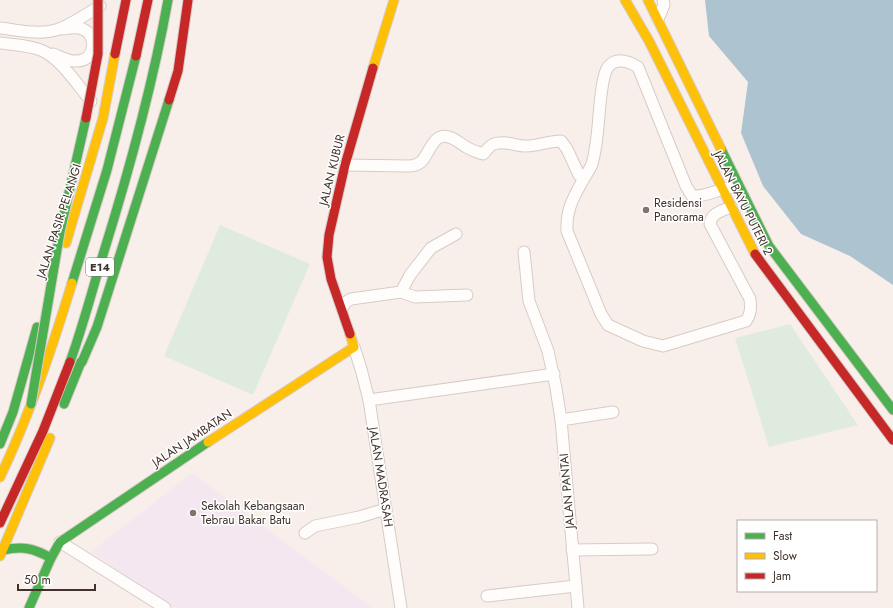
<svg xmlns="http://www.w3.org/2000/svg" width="893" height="608" font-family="Jost,sans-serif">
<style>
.education{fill:#f4e7f0}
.green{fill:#e0ebdf}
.water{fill:#aec3d0}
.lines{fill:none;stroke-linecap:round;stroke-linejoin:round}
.street-casing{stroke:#d7cbc6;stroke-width:13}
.fast-casing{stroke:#d7cbc6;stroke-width:11}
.slow-casing{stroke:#d7cbc6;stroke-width:11}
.jam-casing{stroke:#d7cbc6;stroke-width:11}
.street{stroke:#fefdfc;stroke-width:11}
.fast{stroke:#4caf50;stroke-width:9}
.slow{stroke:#ffc107;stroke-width:9}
.jam{stroke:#c62828;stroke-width:9}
.fast-bridge-casing{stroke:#d7cbc6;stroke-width:11;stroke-linecap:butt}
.jam-bridge-casing{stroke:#d7cbc6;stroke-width:11;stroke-linecap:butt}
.fast-bridge{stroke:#4caf50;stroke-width:9}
.jam-bridge{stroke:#c62828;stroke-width:9}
.poi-dot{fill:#81746e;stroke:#fff;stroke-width:1.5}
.labels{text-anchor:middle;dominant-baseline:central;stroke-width:3;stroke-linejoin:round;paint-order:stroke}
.shield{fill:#fff;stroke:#7a706b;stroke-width:1}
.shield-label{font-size:11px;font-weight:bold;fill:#41322b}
.street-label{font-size:12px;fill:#41322b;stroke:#fff}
.poi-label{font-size:12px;fill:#41322b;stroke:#fff;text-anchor:start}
</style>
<rect width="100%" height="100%" fill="#f8efeb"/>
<polygon class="education" points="192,473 373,608 175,608 91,552"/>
<g class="green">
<polygon points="220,225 310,264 253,395 164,356"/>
<polygon points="790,324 858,425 769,447 735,338"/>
</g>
<polygon class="water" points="705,0 893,0 893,285 850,256 801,234 763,186 741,133 748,82 709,36"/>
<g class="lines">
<g class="street-casing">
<g id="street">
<polyline points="658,19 664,5 663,0"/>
<path d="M0 28C18 30 39 35 56 30 70 26 88 13 100 6"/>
<path d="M0 43C14 45 30 45 43 51 61 59 78 86 91 101"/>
<path d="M53 54C61 57 69 62 77 61 97 61 98 31 79 28 73 27 68 28 63 29"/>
<path d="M345 165 409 166C413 166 417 165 421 162 430 153 433 132 449 137 456 139 462 145 468 148 473 151 478 152 483 154 486 151 490 145 494 144 505 140 515 146 526 146 538 146 549 141 561 141L567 149 579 175"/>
<path d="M729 188C716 190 705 197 692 196L686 186 638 67C628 61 616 57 608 67 604 73 603 81 602 88 598 112 599 140 592 164 590 169 586 175 583 180 573 198 566 210 567 231L601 314 608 325 643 341 663 346 746 321C751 314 751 308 750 299L710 224C711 213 722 211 731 207"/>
<polyline points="524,252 529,301 548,351 556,388 561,420 578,608"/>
<polyline points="401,292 415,297 467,295"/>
<polyline points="342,308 346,302 351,299 401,292 410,275 431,248 456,234"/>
<polyline points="354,347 361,369 369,400 401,608"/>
<polyline points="369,400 554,374"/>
<polyline points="561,420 613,412"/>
<polyline points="305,533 315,526 359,517 386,509"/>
<polyline points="60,542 165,608"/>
<polyline points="572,550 652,549"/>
<polyline points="487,596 576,586"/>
</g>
</g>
<g class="fast-casing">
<g id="fast">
<polyline points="721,149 769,246 893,410"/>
<polyline points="72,283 107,170 136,56"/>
<path d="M70 362C82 329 91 295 101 261 128 175 152 89 168 0"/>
<polyline points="82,362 97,327 169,100"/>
<polyline points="64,404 81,362"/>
<polyline points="0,444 13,412 37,327"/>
<path d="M3 550C23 546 33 548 51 558"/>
<polyline points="29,608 51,558 60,542 208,442"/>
</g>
</g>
<g class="slow-casing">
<g id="slow">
<polyline points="625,0 649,41 755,254"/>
<polyline points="648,0 721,149"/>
<polyline points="373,68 394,0"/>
<polyline points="66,243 103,118 115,54"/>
<polyline points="208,442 354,347 350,334"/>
<path d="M0 477C30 415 52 349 72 283"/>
<polyline points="0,556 50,438"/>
</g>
</g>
<g class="jam-casing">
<g id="jam">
<polyline points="115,54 126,0"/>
<polyline points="136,56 148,0"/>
<polyline points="169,100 178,71 188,0"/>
<polyline points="755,254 893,440"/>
<polyline points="350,334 331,279 327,257 329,235 345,165 373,68"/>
<polyline points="0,523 43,431 70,362"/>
</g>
</g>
<use href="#street" class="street"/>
<use href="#fast" class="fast"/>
<use href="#slow" class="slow"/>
<use href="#jam" class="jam"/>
<g class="fast-bridge-casing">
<polyline id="fast-bridge" points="31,404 60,232 86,118"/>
</g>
<g class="jam-bridge-casing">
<polyline id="jam-bridge" points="86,118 98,54 98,0"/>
</g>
<use href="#fast-bridge" class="fast-bridge"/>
<use href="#jam-bridge" class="jam-bridge"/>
</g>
<g class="poi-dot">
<circle cx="646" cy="210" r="4"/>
<circle cx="193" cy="513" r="4"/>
</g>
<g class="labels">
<rect class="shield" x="86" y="258" width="28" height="18" rx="3"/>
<g class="shield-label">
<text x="100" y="267">E14</text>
</g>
<g class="street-label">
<text transform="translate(332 170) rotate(-76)">JALAN KUBUR</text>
<text transform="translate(743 203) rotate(63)">JALAN BAYU PUTERI 2</text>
<text transform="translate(59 221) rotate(-72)">JALAN PASIR PELANGI</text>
<text transform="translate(192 438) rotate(-34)">JALAN JAMBATAN</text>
<text transform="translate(381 477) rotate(81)">JALAN MADRASAH</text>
<text transform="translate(567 491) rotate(-95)">JALAN PANTAI</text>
</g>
<g class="poi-label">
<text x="654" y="203">Residensi<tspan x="654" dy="14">Panorama</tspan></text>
<text x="201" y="506">Sekolah Kebangsaan<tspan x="201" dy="14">Tebrau Bakar Batu</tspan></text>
</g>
</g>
<rect x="737" y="520" width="140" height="72" fill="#ffffff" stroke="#b3adaa"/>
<rect x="745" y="533" width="20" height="6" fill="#4caf50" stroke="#b3adaa"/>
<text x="773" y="540" font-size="12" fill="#41322b">Fast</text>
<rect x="745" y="553" width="20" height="6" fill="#ffc107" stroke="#b3adaa"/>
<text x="773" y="560" font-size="12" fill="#41322b">Slow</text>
<rect x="745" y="573" width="20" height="6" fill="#c62828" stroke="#b3adaa"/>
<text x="773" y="580" font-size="12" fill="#41322b">Jam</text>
<path d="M18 584v6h77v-6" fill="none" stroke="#41322b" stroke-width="2"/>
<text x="24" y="584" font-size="12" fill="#41322b" stroke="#ffffff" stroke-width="3" paint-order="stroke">50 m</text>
</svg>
